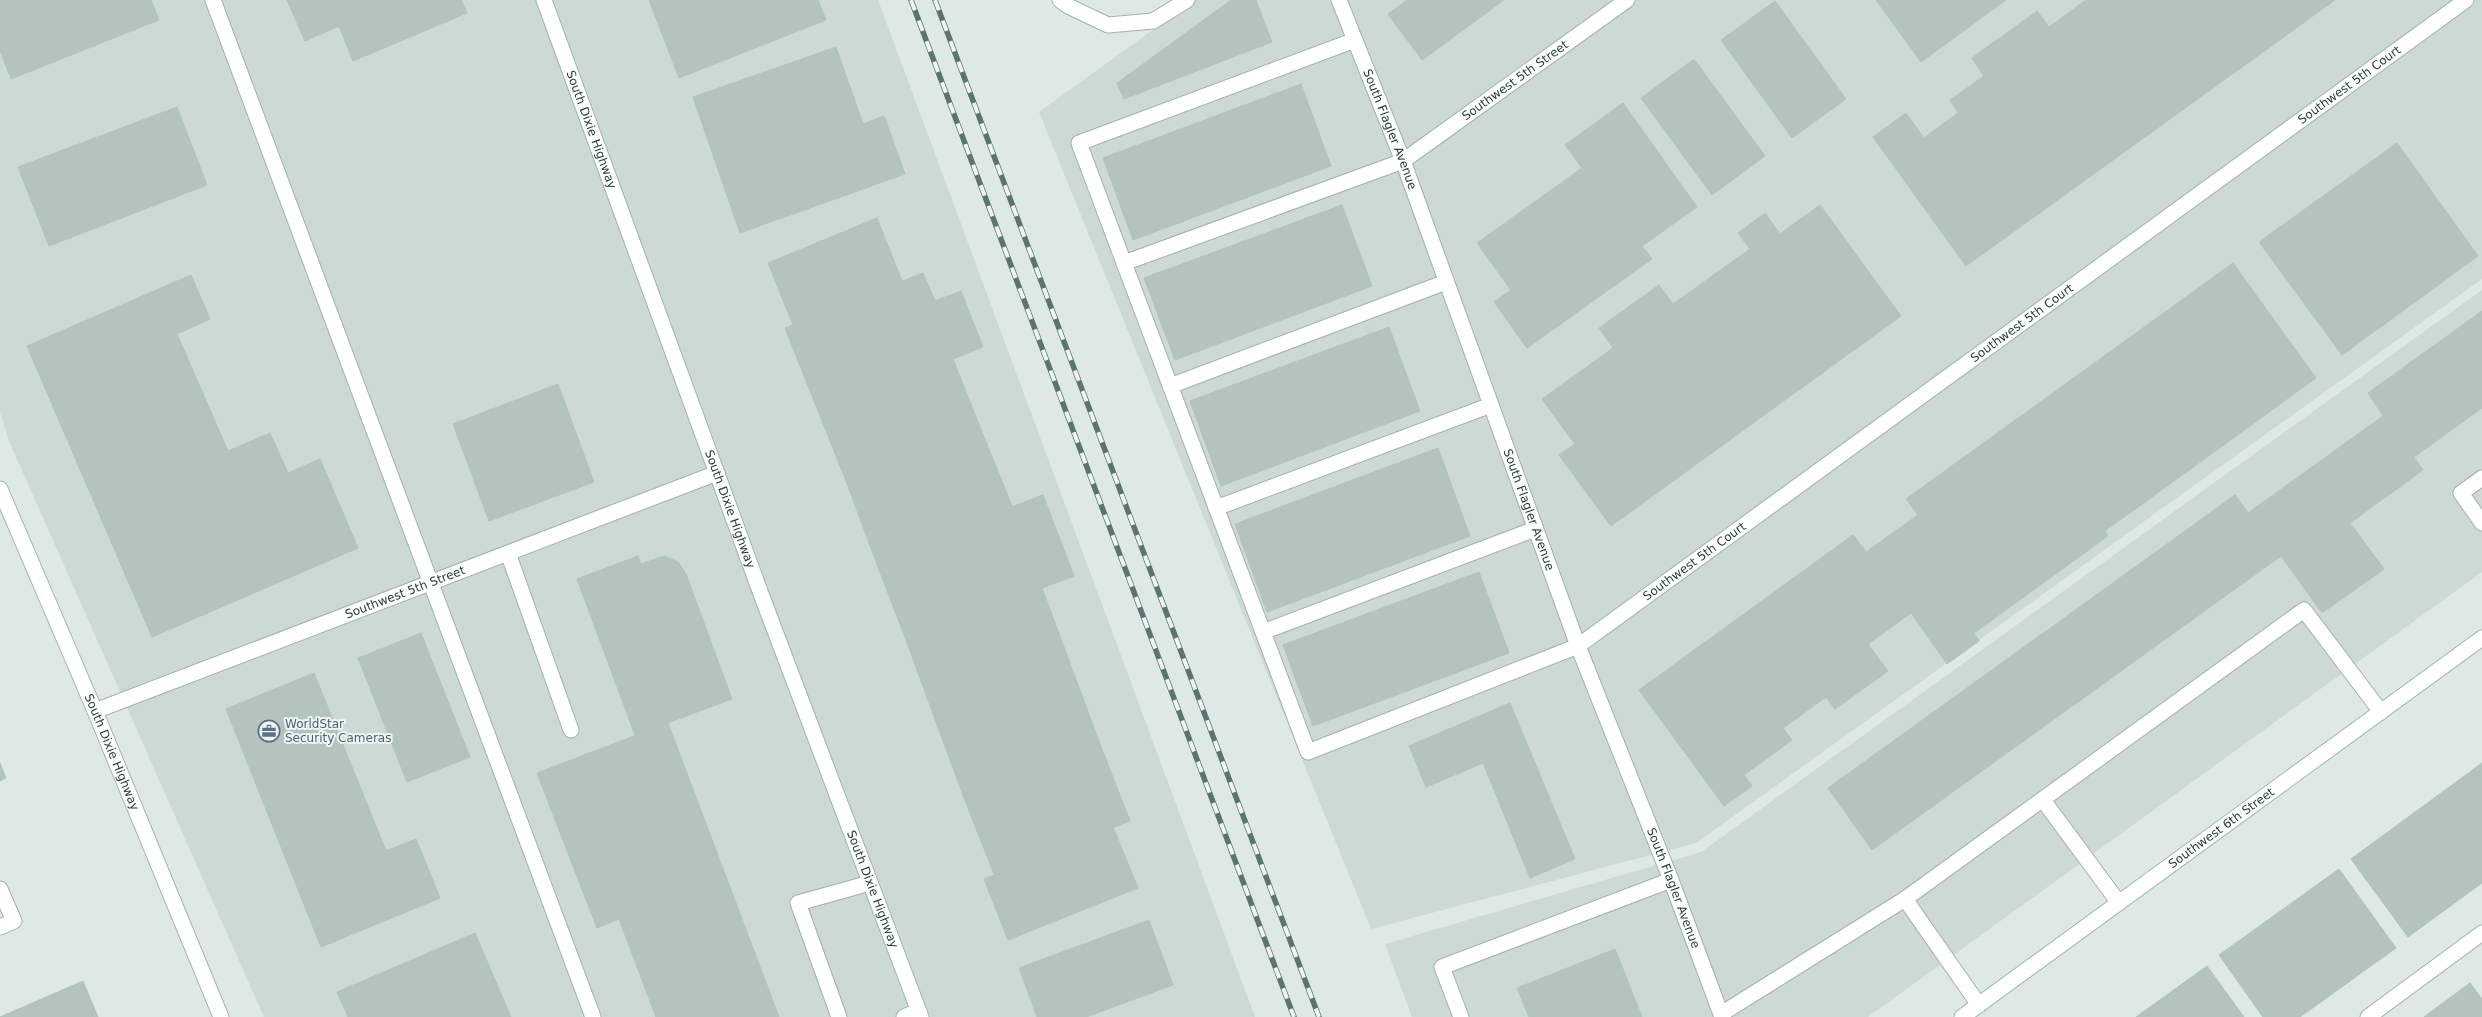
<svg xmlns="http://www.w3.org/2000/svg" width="2482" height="1017" font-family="'DejaVu Sans',sans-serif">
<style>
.built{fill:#ccd9d4}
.building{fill:#b3c4be;stroke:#b0c3bc}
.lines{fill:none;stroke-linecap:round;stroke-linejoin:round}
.lane-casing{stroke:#a1b1ac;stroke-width:17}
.street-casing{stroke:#a1b1ac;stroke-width:17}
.secondary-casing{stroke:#9db5ae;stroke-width:17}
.lane{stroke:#fff;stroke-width:15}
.street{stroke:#fff;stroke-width:15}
.secondary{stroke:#fff;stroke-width:15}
.rail-casing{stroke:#59756f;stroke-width:5.5}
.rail{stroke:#eef6f3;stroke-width:4;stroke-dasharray:11;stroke-linecap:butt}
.labels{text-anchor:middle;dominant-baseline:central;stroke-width:4;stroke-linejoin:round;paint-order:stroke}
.street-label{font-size:12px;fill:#1f3933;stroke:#eef6f3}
.service-label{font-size:12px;fill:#4e5e75;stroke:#eef6f3;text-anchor:start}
</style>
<rect width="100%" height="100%" fill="#dee9e5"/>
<g class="built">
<polygon points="0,0 878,0 1255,1017 264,1017 9,441 0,412"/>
<polygon points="1194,0 2482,0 2482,279 1696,843 1371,929 1039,112"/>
<polygon points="2482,290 2482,572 1868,1017 1412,1017 1385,944 1701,852"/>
</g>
<g class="building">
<polygon points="0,0 151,0 159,20 11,79 0,50"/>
<polygon points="287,0 461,0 467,13 353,61 339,26 305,41"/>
<polygon points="649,0 818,0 826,20 679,78"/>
<polygon points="1231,0 1256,0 1272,42 1124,99 1117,83"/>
<polygon points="1407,0 1504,0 1422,60 1388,14"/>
<polygon points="1876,0 2006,0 1921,62"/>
<polygon points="2086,0 2335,0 1966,266 1873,137 1906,113 1924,138 1958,113 1950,100 1984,76 1972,58 2037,11 2049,27"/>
<polygon points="1775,1 1846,99 1792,138 1721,40"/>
<polygon points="836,47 863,124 884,116 905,174 740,233 693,97"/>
<polygon points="1694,59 1765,156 1712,195 1641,98"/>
<polygon points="1301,84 1331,166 1133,240 1103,158"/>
<polygon points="1623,103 1697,207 1642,246 1652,259 1527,348 1494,302 1511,290 1477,243 1582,168 1565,145"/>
<polygon points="177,107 207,185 49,246 18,167"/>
<polygon points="2397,143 2478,256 2342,355 2259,242"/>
<polygon points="1342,205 1372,286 1175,360 1144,278"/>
<polygon points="1820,205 1901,316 1611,526 1559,455 1575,444 1542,399 1613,348 1599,328 1659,285 1673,304 1750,249 1738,233 1765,213 1780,234"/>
<polygon points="877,218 902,281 793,325 768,263"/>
<polygon points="2233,263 2316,378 2105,531 2108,536 1974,633 1979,641 1947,664 1911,613 1868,644 1888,671 1835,709 1826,697 1783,728 1792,740 1744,775 1752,786 1724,806 1639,690 1853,535 1866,552 1918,515 1906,499"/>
<polygon points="923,273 935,301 961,291 983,347 953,359 980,427 846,481 785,328"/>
<polygon points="191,275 210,319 177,334 228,451 270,433 288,473 320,459 358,548 152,637 27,346"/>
<polygon points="2482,311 2482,408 2414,457 2423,470 2350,523 2384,569 2322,613 2281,556 1872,850 1828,788 2235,495 2248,513 2383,416 2368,393"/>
<polygon points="1389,327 1420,411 1221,486 1190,401"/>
<polygon points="558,384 594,482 489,521 453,424"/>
<polygon points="980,427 1012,506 875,559 846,481"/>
<polygon points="1438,448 1470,536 1267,612 1235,524"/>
<polygon points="1043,495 1074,576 906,640 875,559"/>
<polygon points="638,556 641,564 664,556 678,562 686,574 732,699 635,735 577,579"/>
<polygon points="1479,572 1509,653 1313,726 1283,645"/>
<polygon points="1042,588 1100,744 964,798 906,640"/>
<polygon points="421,633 470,757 407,782 358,658"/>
<polygon points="314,673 386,851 416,839 440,898 321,947 226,709"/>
<polygon points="1510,703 1575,859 1530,878 1483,763 1426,787 1409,746"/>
<polygon points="668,723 779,1017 656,1017 619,919 597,928 537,773"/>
<polygon points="1100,744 1130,821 994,874 964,798"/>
<polygon points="0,763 6,778 0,781"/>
<polygon points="2482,763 2482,883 2408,937 2351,859"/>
<polygon points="1113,827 1138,888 1008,940 984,879"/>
<polygon points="2339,869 2396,948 2300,1017 2263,1017 2219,955"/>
<polygon points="1149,920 1173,985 1086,1017 1037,1017 1019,968"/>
<polygon points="475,933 511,1017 348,1017 337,992"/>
<polygon points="1615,949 1642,1017 1529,1017 1517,988"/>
<polygon points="2207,966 2244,1017 2136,1017"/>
<polygon points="83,981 98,1017 0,1017"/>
<polygon points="2470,983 2482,999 2482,1017 2424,1017"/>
</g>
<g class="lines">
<g class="lane-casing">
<g id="lane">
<polyline points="213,0 593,1017"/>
<polyline points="1060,0 1068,6 1108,25 1153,21 1187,0"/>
<polyline points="1124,263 1079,143 1355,40"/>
<polyline points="1170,386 1446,282"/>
<polyline points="2482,478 2461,493 2482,523"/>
<polyline points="1216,508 1491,405"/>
<polyline points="1535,529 1263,632 1308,752 1578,646"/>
<polyline points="508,553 571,730"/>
<polyline points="1263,632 1124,263 1403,161"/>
<polyline points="2043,800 2119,903"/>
<polyline points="0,889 14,921 0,927"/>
<polyline points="1905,899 1979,1005"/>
<polyline points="1721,1014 1905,899 2304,610 2381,712"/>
<polyline points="839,1017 798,903 870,883"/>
<polyline points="904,1017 918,1011"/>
<polyline points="1461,1017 1442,967 1671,880"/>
</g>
</g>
<g class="street-casing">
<g id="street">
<path id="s1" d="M1339 0 1403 161 1578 646 1671 880 1722 1017"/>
<path id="s2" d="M1403 161 1627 0"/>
<path id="s3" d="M1578 646 2466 0"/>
<path id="s4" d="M95 711 717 473"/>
<polyline points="2368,1017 2482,933"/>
</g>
</g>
<g class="secondary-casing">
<g id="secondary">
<path id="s5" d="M544 0 761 594 921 1017"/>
<path id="s6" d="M0 489 95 711 221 1017"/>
<path id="s7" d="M1962 1017 2482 638"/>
</g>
</g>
<use href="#lane" class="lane"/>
<use href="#street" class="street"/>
<use href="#secondary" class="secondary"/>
<g class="rail-casing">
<g id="rail">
<polyline points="911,0 1294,1017"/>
<polyline points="935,0 1319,1017"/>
</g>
</g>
<use href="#rail" class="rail"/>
</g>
<defs>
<g id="office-ring" transform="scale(1.125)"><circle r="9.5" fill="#eef6f3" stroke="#5c6f8a" stroke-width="1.5"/><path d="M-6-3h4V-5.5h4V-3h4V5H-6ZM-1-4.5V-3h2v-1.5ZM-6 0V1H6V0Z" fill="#5c6f8a"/></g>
</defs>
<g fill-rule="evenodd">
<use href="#office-ring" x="269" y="731"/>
</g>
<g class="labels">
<g class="street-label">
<text stroke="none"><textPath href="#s2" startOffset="138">Southwest 5th Street</textPath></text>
<text stroke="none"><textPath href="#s3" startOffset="954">Southwest 5th Court</textPath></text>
<text stroke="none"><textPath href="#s5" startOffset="138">South Dixie Highway</textPath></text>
<text stroke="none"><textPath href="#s1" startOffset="139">South Flagler Avenue</textPath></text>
<text stroke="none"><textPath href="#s3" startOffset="549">Southwest 5th Court</textPath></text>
<text stroke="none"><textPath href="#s5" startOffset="542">South Dixie Highway</textPath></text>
<text stroke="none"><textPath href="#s1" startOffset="544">South Flagler Avenue</textPath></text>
<text stroke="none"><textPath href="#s3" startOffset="144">Southwest 5th Court</textPath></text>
<text stroke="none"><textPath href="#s4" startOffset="332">Southwest 5th Street</textPath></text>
<text stroke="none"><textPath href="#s6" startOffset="286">South Dixie Highway</textPath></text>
<text stroke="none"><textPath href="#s7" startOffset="321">Southwest 6th Street</textPath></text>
<text stroke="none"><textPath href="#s1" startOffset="949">South Flagler Avenue</textPath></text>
<text stroke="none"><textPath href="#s5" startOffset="948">South Dixie Highway</textPath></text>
</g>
<g class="service-label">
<text x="285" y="724">WorldStar<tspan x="285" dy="14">Security Cameras</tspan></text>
</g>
</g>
</svg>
